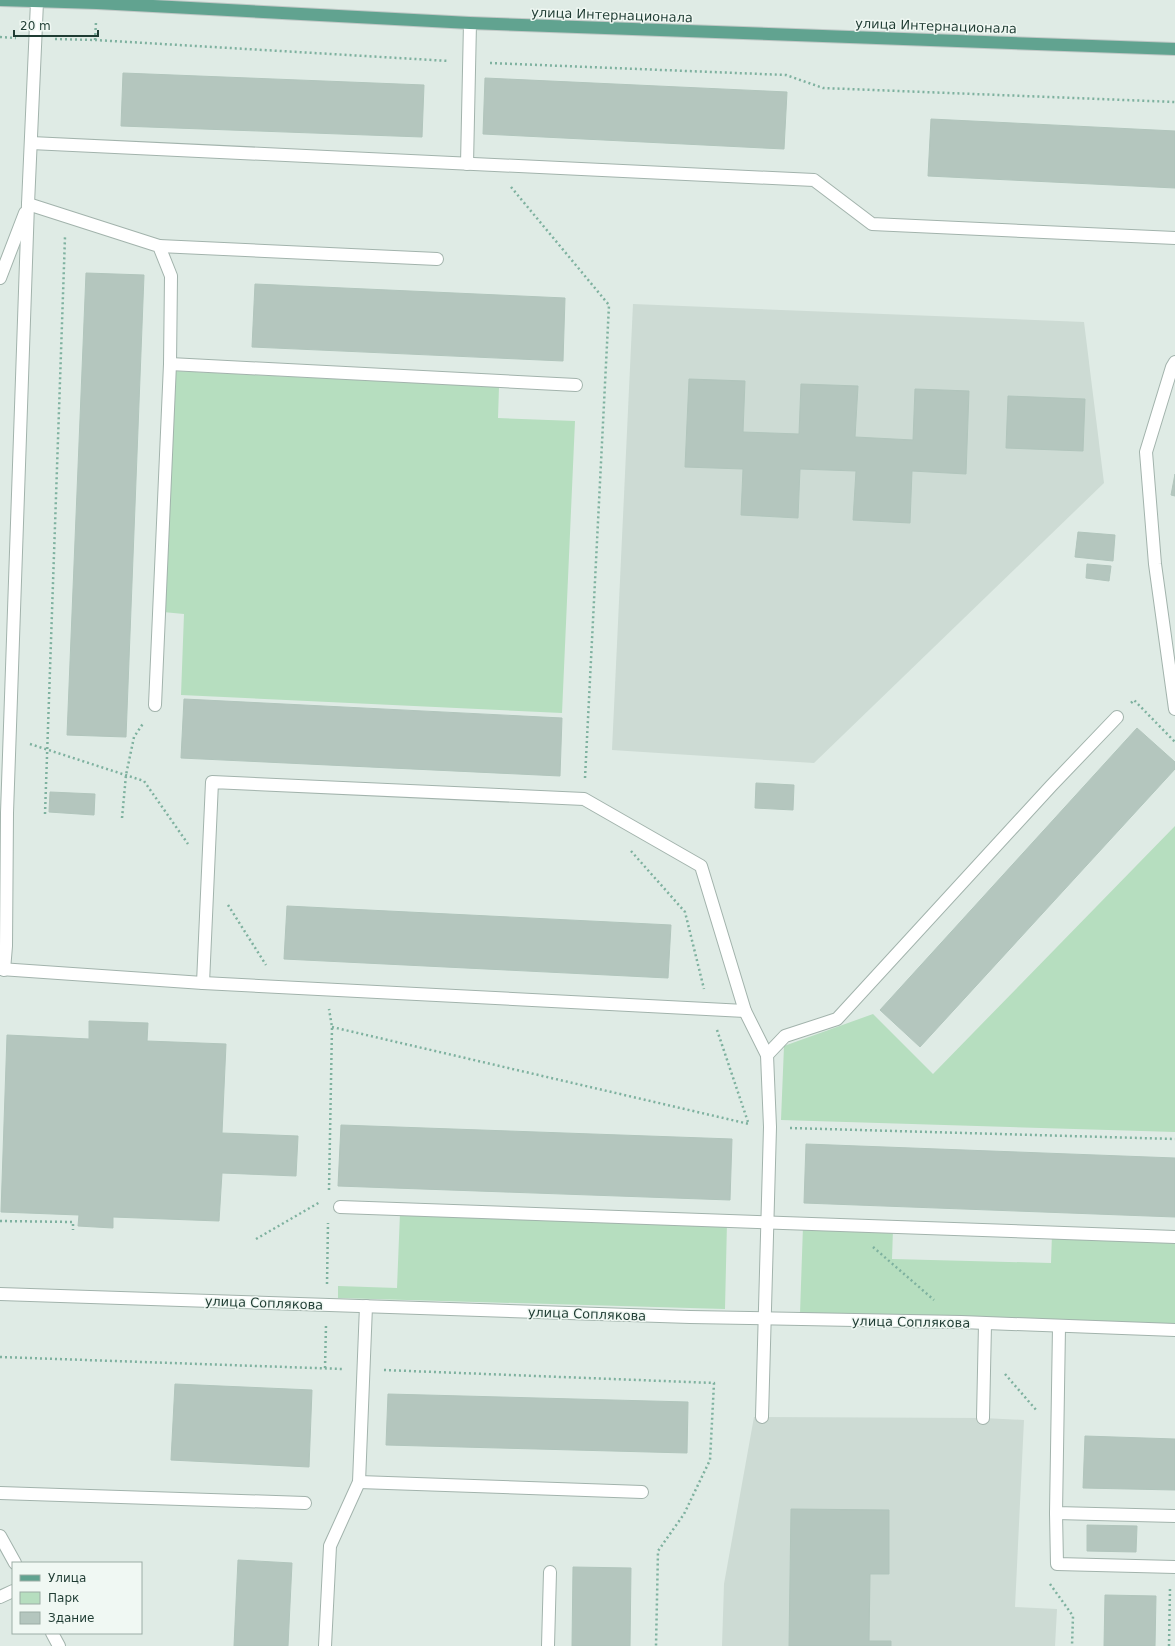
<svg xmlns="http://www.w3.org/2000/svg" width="1175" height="1646" font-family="'DejaVu Sans',sans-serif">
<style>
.built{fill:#cddbd4}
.green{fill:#b6debf}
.building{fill:#b4c6be;stroke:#b1c5bc}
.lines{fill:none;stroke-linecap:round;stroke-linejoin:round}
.minor-casing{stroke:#a2b3ac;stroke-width:14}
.major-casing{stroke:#c0c8c6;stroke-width:14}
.path{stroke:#7eb19f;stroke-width:2.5;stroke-dasharray:2 3;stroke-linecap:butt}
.minor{stroke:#fff;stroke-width:12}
.major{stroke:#61a390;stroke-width:12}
.labels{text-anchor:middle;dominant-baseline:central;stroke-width:3;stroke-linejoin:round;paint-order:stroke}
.street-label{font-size:13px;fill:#1f3c33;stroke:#f0f8f3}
</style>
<rect width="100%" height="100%" fill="#dfebe5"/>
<g class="built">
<polygon points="633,304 1084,322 1104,483 814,763 612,750"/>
<polygon points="754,1417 983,1418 1024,1420 1015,1607 1057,1609 1055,1646 722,1646 724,1584"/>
</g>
<g class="green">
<polygon points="175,371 499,387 498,418 575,421 562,713 181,695 184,614 163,612"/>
<polygon points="1175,826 1175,1132 781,1120 784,1046 873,1014 933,1074"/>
<polygon points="400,1213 727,1222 725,1309 338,1298 338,1286 397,1288"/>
<polygon points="803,1226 893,1229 892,1259 1051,1263 1052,1234 1175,1238 1175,1326 800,1314"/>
</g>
<g class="building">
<polygon points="123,73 424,85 422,137 121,126"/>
<polygon points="485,78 787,92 784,149 483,134"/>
<polygon points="931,119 1175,131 1175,188 928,176"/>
<polygon points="86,273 144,275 126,737 67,735"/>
<polygon points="255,284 565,298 563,361 252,347"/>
<polygon points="689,379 745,381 743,432 799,434 801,384 858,386 855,437 913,440 915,389 969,391 966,474 912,471 910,523 853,520 856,471 800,469 798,518 741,515 743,469 685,467"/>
<polygon points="1008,396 1085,399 1083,451 1006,448"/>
<polygon points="1175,474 1175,496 1171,495"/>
<polygon points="1078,532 1115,535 1113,561 1075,557"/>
<polygon points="1087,564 1111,566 1109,581 1086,578"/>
<polygon points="184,699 562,718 560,776 181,758"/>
<polygon points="1137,728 1175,762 1175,769 920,1047 880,1010"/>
<polygon points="756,783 794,785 793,810 755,808"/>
<polygon points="50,792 95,794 94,815 49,812"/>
<polygon points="287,906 671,925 668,978 284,959"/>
<polygon points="89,1021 148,1023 147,1041 226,1044 222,1133 298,1136 296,1176 222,1173 219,1221 113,1217 113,1228 78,1226 79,1215 1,1212 7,1035 89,1039"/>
<polygon points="341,1125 732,1139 730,1200 338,1186"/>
<polygon points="806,1144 1175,1158 1175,1217 804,1203"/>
<polygon points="175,1384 312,1390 309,1467 171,1460"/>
<polygon points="388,1394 688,1402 687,1453 386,1445"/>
<polygon points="1085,1436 1175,1439 1175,1490 1083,1488"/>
<polygon points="791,1509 889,1510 889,1574 870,1574 869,1641 891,1641 891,1646 789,1646"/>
<polygon points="1087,1525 1137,1526 1136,1552 1087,1551"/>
<polygon points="238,1560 292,1563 288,1646 234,1646"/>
<polygon points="573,1567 631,1568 630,1646 572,1646"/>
<polygon points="1105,1595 1156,1596 1155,1646 1104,1646"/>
</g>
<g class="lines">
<g class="minor-casing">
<g id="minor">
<polyline points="31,143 814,180 872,224 1175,238"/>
<polyline points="467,164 470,23"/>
<polyline points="28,204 159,246 171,276 170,364 155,705"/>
<polyline points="159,246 437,259"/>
<polyline points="0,278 25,213"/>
<polyline points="1175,362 1172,367 1146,452 1155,564 1175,709"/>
<polyline points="170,364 576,385"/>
<polyline points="0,969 203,983 745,1011"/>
<polyline points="4,970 6,946 7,813 28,204 37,2"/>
<polyline points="203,983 212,782 584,799 701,866 745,1011 767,1055 770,1127 762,1417"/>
<polyline points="767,1055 785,1036 837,1019 1051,786 1117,717"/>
<polyline points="340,1207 1175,1237"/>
<polyline points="0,1294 690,1317 961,1322 1175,1330"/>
<polyline points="1059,1327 1056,1513 1175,1516"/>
<polyline points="983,1418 985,1324"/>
<polyline points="359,1482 642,1492"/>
<polyline points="0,1493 305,1503"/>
<polyline points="1056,1513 1057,1564 1175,1567"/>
<polyline points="0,1536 15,1563"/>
<polyline points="0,1597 13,1591"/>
<polyline points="52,1633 59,1646"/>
<polyline points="325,1646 330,1546 359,1482 366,1306"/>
<polyline points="548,1646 550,1572"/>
</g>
</g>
<g class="major-casing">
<polyline id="major" points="0,0 97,3 470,23 1175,49"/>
</g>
<g class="path">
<polyline points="0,37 16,38"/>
<polyline points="55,39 95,40 449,61"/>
<polyline points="95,40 96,22"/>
<polyline points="490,63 786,75 823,88 1175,102"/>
<polyline points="511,187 609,305 585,778"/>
<polyline points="1131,703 1134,700 1175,742"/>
<polyline points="30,744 144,781 188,844"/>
<polyline points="45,814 65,237"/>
<polyline points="122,818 126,775 134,737 144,722"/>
<polyline points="631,851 685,912 704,989"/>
<polyline points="228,905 266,965"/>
<polyline points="332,1027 749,1124"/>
<polyline points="717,1030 748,1122"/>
<polyline points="790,1128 1175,1139"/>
<polyline points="329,1190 332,1027 329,1009"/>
<polyline points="0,1221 73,1222 73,1230"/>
<polyline points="256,1239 320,1202"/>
<polyline points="873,1247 934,1300"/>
<polyline points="327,1284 328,1223"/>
<polyline points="0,1357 343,1369"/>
<polyline points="325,1368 326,1325"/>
<polyline points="384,1370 714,1383 710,1460 684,1514 658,1551 656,1646"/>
<polyline points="1005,1374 1037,1411"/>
<polyline points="1050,1584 1073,1616 1072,1646"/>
<polyline points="1169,1646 1170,1588"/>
</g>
<use href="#minor" class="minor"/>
<use href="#major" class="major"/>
</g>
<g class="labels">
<g class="street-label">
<text transform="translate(612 15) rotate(2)">улица Интернационала</text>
<text transform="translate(936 26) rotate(2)">улица Интернационала</text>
<text transform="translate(264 1303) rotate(2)">улица Соплякова</text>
<text transform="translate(587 1314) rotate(2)">улица Соплякова</text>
<text transform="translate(911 1322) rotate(1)">улица Соплякова</text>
</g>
</g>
<rect x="12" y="1562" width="130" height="72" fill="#f0f8f3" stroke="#9cada6"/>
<rect x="20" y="1575" width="20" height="6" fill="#61a390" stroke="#9cada6"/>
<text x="48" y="1582" font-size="12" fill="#1f3c33">Улица</text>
<rect x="20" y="1592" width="20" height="12" fill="#b6debf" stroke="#9cada6"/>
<text x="48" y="1602" font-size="12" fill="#1f3c33">Парк</text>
<rect x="20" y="1612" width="20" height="12" fill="#b4c6be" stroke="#9cada6"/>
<text x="48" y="1622" font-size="12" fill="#1f3c33">Здание</text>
<path d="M14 30v6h84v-6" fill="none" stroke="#1f3c33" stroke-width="2"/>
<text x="20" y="30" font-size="12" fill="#1f3c33" stroke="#f0f8f3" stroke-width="3" paint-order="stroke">20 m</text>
</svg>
